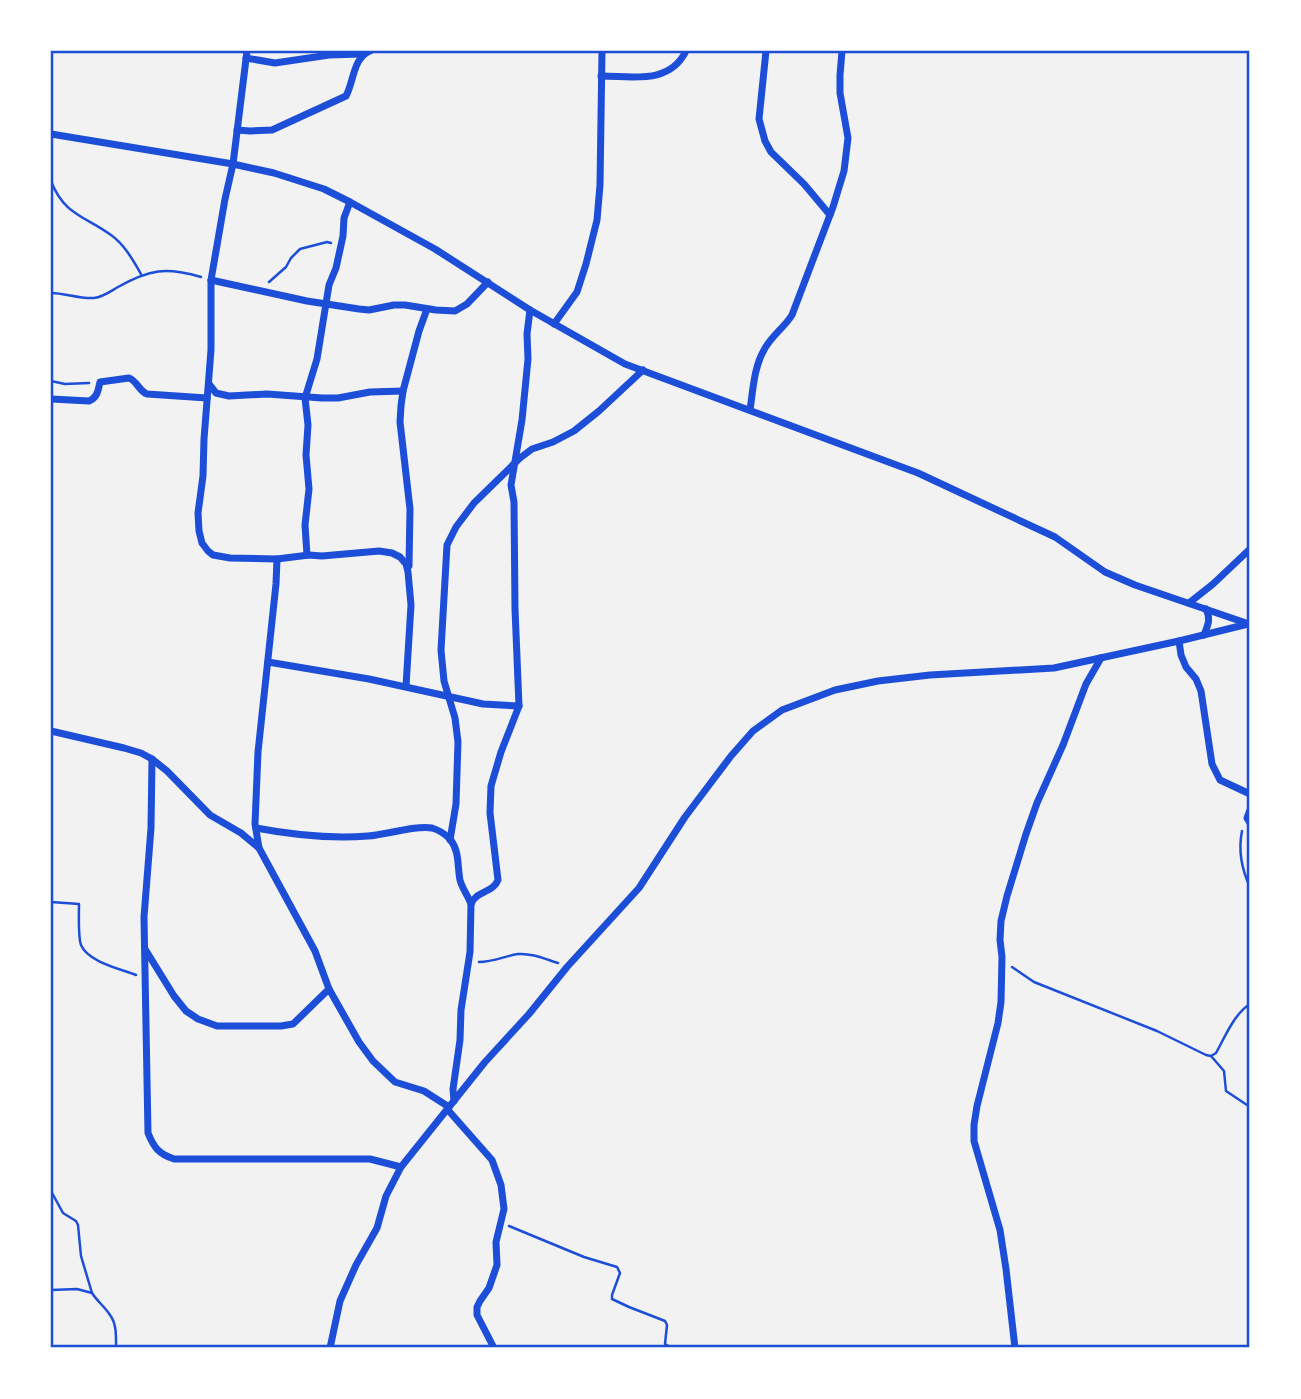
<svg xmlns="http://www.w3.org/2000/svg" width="1301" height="1399" font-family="Inter,sans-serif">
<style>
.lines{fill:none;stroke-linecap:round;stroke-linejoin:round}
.path{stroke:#1d4ed8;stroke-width:2.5}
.minor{stroke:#1d4ed8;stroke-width:7}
.neatline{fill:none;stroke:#1d4ed8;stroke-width:2.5}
</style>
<rect width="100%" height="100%" fill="#f2f2f2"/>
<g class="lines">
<g class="path">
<path d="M51 181C64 215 85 216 111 235 124 244 133 260 141 274"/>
<polyline points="269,282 286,267 291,258 300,249 327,242 331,243"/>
<path d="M51 293C65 293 79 299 94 298 103 297 111 291 118 287 150 269 166 267 201 277"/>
<polyline points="51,381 65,384 89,383"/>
<path d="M1242 831C1238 851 1242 870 1250 887"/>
<path d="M51 902 79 904C79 913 78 937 81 945 88 962 121 969 136 975"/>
<path d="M479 962C493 962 505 956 518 954 532 953 545 959 558 963"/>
<path d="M1012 967 1034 982 1157 1031 1206 1055 1211 1056 1216 1053C1225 1037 1234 1014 1250 1004"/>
<polyline points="1211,1056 1224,1071 1226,1091 1250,1107"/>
<polyline points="51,1191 63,1213 76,1221 78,1225 81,1256 92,1293"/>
<polyline points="509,1226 584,1257 617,1267 620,1273 612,1295 612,1299 629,1307 665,1321 667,1325 665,1344 672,1348"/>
<path d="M51 1290 77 1289 92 1293C97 1301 105 1307 110 1315 117 1324 116 1338 116 1348"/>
</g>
<g class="minor">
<polyline points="247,51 233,164 225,199 211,280 211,350 204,439 203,476 198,513 199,531 202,543 208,551 213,555 230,558 277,559 309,555 322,556 379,551 392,553 400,557 406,564 408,572 411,605 406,686"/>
<polyline points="766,51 759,119 765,141 771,152 804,184 830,215"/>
<polyline points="246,58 275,63 329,55 362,54"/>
<path d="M601 76C633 76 669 85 686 51"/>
<path d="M237 130 250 131 272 130 346 96C354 81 353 58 370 51"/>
<polyline points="51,134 233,164 274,173 324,189 350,202 435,249 530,310 625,364 918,473 1055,537 1105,572 1135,585 1249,624"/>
<polyline points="211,280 307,301 359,309 369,310 394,305 405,305 436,310 455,311 467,304 488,282"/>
<polyline points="554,324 577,292 586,264 597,220 600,185 602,51"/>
<polyline points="209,384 216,393 229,396 267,394 322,398 338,398 370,392 403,391"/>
<path d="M51 399 89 401C98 397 98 390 100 382L129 378C137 381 139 391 147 394L207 398"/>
<path d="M750 410C753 390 754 367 764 350 771 336 784 328 792 315L833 207 844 171 848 138 840 93V75L842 51"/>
<polyline points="307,555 305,525 309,489 306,455 308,425 305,398 317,359 329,285 336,268 343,236 344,218 350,202"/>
<polyline points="277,559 276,584 258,752 255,824 259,848 315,951 329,989 359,1042 373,1061 395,1082 424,1091 449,1107"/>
<polyline points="409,566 410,509 400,422 401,406 403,391 419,331 427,309"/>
<polyline points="1189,603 1213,584 1250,549"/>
<path d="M1204 635C1208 625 1211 619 1206 609"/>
<polyline points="1179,641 1181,655 1186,667 1196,679 1201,691 1212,764 1220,780 1250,794"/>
<polyline points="268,662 369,679 483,704 519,706"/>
<polyline points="51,731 124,748 141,753 152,759 167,771 210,815 241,833 259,848"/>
<path d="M152 759 151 828 144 917 148 1133C154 1148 159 1154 174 1159H370L401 1167"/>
<polyline points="1250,810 1247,818 1250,823"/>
<path d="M256 828C293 835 330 839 368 836 386 835 415 825 432 828 439 830 445 834 450 839 460 852 457 865 460 880 462 888 468 896 471 904"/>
<polyline points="450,840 456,804 458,742 455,718 444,681 441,650 447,545 456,527 474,503 520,458 532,449 553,442 574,431 599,411 643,370"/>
<polyline points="145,949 174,996 186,1011 198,1019 217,1026 281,1026 293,1024 329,989"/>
<path d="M454 1101 453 1089 460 1040 461 1010 470 952 471 904C477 890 493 893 498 880L490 813 491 786 501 752 519 706 515 609 514 502 511 485 522 420 528 359 527 334 530 310"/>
<polyline points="448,1110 492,1160 501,1185 504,1209 496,1242 497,1265 489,1288 480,1301 477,1307 477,1315 494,1348"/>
<polyline points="330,1348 340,1301 356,1265 377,1228 386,1196 401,1167 485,1062 529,1014 567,967 639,888 685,817 731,756 753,731 782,710 835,690 878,681 930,675 1054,668 1179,641 1248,624"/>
<polyline points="1015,1348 1006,1269 1000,1230 974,1141 974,1125 977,1106 998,1023 1001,1002 1002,957 1000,940 1001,921 1007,896 1026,834 1037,803 1063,745 1086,684 1101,658"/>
</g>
</g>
<rect width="1301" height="1399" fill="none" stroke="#ffffff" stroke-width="105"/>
<rect x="52" y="52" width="1196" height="1294" class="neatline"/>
</svg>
